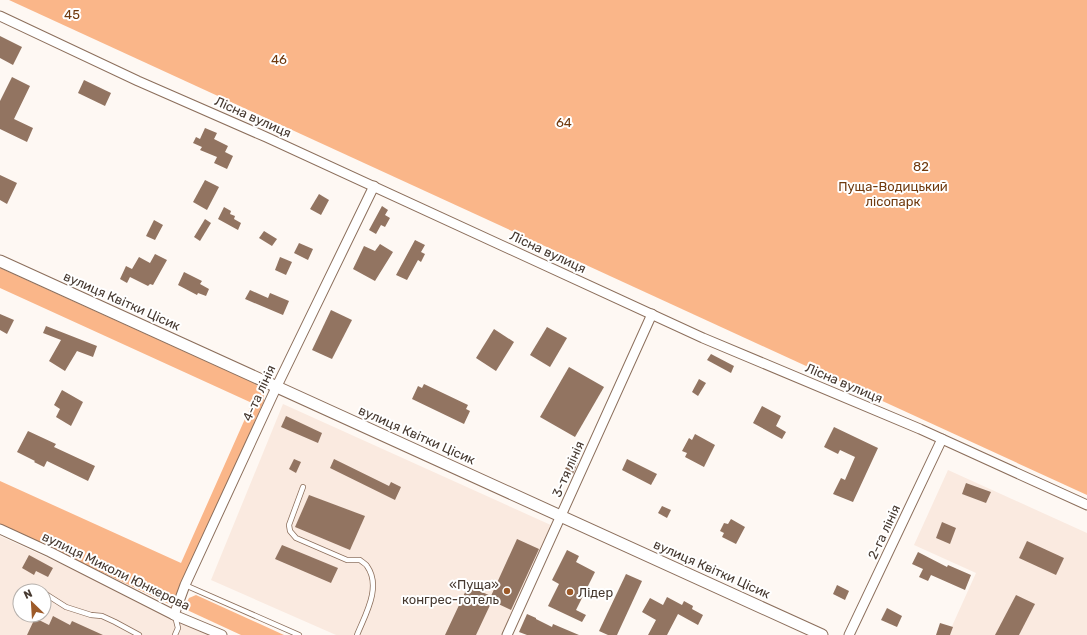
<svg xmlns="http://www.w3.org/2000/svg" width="1087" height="635" font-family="Rubik,sans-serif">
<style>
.built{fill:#faeae0;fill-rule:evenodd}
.green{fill:#fab689}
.building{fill:#927461}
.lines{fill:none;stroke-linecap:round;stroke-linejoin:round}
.service-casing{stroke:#8c6f5c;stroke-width:6}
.minor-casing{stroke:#8c6f5c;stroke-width:11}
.tertiary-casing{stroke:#8c6f5c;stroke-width:13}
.service{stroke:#fff;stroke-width:4.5}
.minor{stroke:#fff;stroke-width:9}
.tertiary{stroke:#fff;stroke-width:11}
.poi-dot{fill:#9d5a29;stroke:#fff;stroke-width:1.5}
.labels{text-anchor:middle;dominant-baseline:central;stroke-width:4;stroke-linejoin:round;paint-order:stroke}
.park-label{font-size:13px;fill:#703a0e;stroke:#fff}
.street-label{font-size:13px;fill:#463930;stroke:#fff}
.poi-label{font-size:13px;fill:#463930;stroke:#fff;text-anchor:end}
</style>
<rect width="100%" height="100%" fill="#fef8f3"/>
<g class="built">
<polygon points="283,404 553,526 504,635 336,635 211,580"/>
<polygon points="948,470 1087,533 1087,635 948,635 976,573 914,545"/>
<path d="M0 536 217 635H0ZM20 591H44V615H20Z"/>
</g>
<g class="green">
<polygon points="9,0 1087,0 1087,495"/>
<polygon points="0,268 254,383 264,392 264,401 176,600 169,604 0,524 0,481 181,563 252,403 0,288"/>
<polygon points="196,595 284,635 241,635 187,610 186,604 189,598"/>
</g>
<g class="building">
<polygon points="0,36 22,47 13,65 0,58"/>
<polygon points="12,77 30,86 14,119 33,128 27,142 0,129 0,101"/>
<polygon points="84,80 111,93 105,106 78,93"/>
<polygon points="205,128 217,133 214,139 228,146 225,152 233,156 227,169 214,163 217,157 200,150 202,147 193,143 196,137 200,139"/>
<polygon points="0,175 17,183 7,204 0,200"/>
<polygon points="205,180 219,187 207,210 193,202"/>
<polygon points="319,194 329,200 321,215 310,209"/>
<polygon points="382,206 388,210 385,215 390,218 385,227 381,225 376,234 369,230"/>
<polygon points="224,207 231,211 230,214 235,216 234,219 241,223 238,230 218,219"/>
<polygon points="205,219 211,223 200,241 194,237"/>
<polygon points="154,220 163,225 155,240 146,236"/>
<polygon points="264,231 277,239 272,246 259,238"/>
<polygon points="415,240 425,245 421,252 425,254 421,262 418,260 407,280 396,275"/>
<polygon points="299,243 313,249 308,260 294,253"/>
<polygon points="380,244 393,252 375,281 353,269 364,246 375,251"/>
<polygon points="155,254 167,260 153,285 150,284 148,286 130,277 127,283 120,279 126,266 132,269 139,257 150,263"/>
<polygon points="280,257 292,262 286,275 275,270"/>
<polygon points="184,272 202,281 200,284 209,289 206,296 198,293 197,295 178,285"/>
<polygon points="250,290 268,298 270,293 289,301 283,315 245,299"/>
<polygon points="331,310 352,320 332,359 312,350"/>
<polygon points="0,314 14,320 7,334 0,330"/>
<polygon points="46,326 97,346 93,357 77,351 65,371 49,361 61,340 43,333"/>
<polygon points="547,327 567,338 550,367 530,355"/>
<polygon points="494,329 514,342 496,371 476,358"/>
<polygon points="711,354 734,366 731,373 707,360"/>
<polygon points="569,367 604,387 575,437 540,417"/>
<polygon points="699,379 706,383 698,396 692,392"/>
<polygon points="424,384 468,405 466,409 470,411 464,424 412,399 418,386 422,388"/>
<polygon points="62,390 83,402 71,426 56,417 60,409 54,405"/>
<polygon points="762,406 781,416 776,426 786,432 782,439 753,423"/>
<polygon points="286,416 322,433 318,443 281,427"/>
<polygon points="834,427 878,448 853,502 833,494 841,478 845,480 855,457 840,450 838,454 824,447"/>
<polygon points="28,431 56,444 54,447 95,466 88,481 47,461 44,467 34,462 35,461 17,452"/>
<polygon points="695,434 715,445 704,467 685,457 687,453 682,451 689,438 692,440"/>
<polygon points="571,458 578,462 573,474 565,469"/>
<polygon points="294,459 301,462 296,473 289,469"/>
<polygon points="334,459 389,486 391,482 401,487 395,500 330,468"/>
<polygon points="627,459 657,474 651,485 622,470"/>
<polygon points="966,483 991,492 986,503 962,494"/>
<polygon points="309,495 365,516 350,550 295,527"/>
<polygon points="662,506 671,510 667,518 658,513"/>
<polygon points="731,519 745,527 736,544 722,537 724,533 720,531 724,523 728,524"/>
<polygon points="942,522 956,528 950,544 936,538"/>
<polygon points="517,539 539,549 511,610 492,601 476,635 445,635 468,586 491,596"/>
<polygon points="1027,541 1064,558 1056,575 1019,558"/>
<polygon points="282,545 338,568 331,583 275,559"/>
<polygon points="567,550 579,556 576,562 595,572 576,610 586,615 582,622 548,606 559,584 552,580"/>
<polygon points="918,552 947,567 948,565 971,575 965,590 931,575 928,581 919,577 923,569 912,564"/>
<polygon points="29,555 53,568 48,577 36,571 34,575 22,568"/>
<polygon points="626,574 642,581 617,635 608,635 599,631"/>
<polygon points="837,585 849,591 845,600 833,594"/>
<polygon points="1016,595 1035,604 1019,635 995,635"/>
<polygon points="667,597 682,605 684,601 693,606 692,609 703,615 698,625 678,614 667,635 648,635 656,620 642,612 650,598 663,605"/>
<polygon points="887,608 902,616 897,627 881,620"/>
<polygon points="527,614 536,618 536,619 552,627 553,624 579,635 527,635 519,632"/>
<polygon points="53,616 70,625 72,621 103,635 27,635 35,618 49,625"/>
<polygon points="940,623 953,627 950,635 936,635"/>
</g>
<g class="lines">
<g class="service-casing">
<g id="service">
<path d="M303 487 289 525 290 531 296 538 347 560H360C362 562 366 564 367 566 382 587 365 615 357 635"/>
<polyline points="185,585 299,635"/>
<polyline points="44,593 66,607 91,615 102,616 115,622 139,635"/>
<polyline points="175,616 178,628 175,635"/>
</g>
</g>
<g class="minor-casing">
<g id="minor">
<polyline points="0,16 138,81 266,137 703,338 920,429 1087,505"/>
<polyline points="0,529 50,552 174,615 222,635"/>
<polyline points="174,615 185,585 275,390 374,186"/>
<polyline points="507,635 652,314"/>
<polyline points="849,635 942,439"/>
</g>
</g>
<g class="tertiary-casing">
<polyline id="tertiary" points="0,261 822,635"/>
</g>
<use href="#service" class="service"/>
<use href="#minor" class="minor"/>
<use href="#tertiary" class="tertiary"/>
</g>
<g class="poi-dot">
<circle cx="507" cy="591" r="4"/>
<circle cx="570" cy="592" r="4"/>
</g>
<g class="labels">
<g class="park-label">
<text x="72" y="14">45</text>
<text x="279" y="59">46</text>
<text x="564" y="122">64</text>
<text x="921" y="166">82</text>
<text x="893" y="186">Пуща-Водицький<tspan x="893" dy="15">лісопарк</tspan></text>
</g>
<g class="street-label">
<text transform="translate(253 117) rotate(24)">Лісна вулиця</text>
<text transform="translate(548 252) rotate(25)">Лісна вулиця</text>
<text transform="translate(122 301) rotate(24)">вулиця Квітки Цісик</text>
<text transform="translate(844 383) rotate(23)">Лісна вулиця</text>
<text transform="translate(259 393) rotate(-65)">4-та лінія</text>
<text transform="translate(417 435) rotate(24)">вулиця Квітки Цісик</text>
<text transform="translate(568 469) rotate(-66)">3-тя лінія</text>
<text transform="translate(884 532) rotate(-65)">2-га лінія</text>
<text transform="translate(712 569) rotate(24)">вулиця Квітки Цісик</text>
<text transform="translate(116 571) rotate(26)">вулиця Миколи Юнкерова</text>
</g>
<g class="poi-label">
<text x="499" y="584">«Пуща»<tspan x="499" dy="15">конгрес-готель</tspan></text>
<text x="578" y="592" text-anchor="start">Лідер</text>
</g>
</g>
<g transform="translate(32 603) rotate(335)"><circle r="19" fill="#ffffff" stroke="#b5b0ac"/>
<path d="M0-3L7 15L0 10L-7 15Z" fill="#9d5a29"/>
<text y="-6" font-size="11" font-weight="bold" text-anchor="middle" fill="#463930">N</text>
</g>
</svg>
